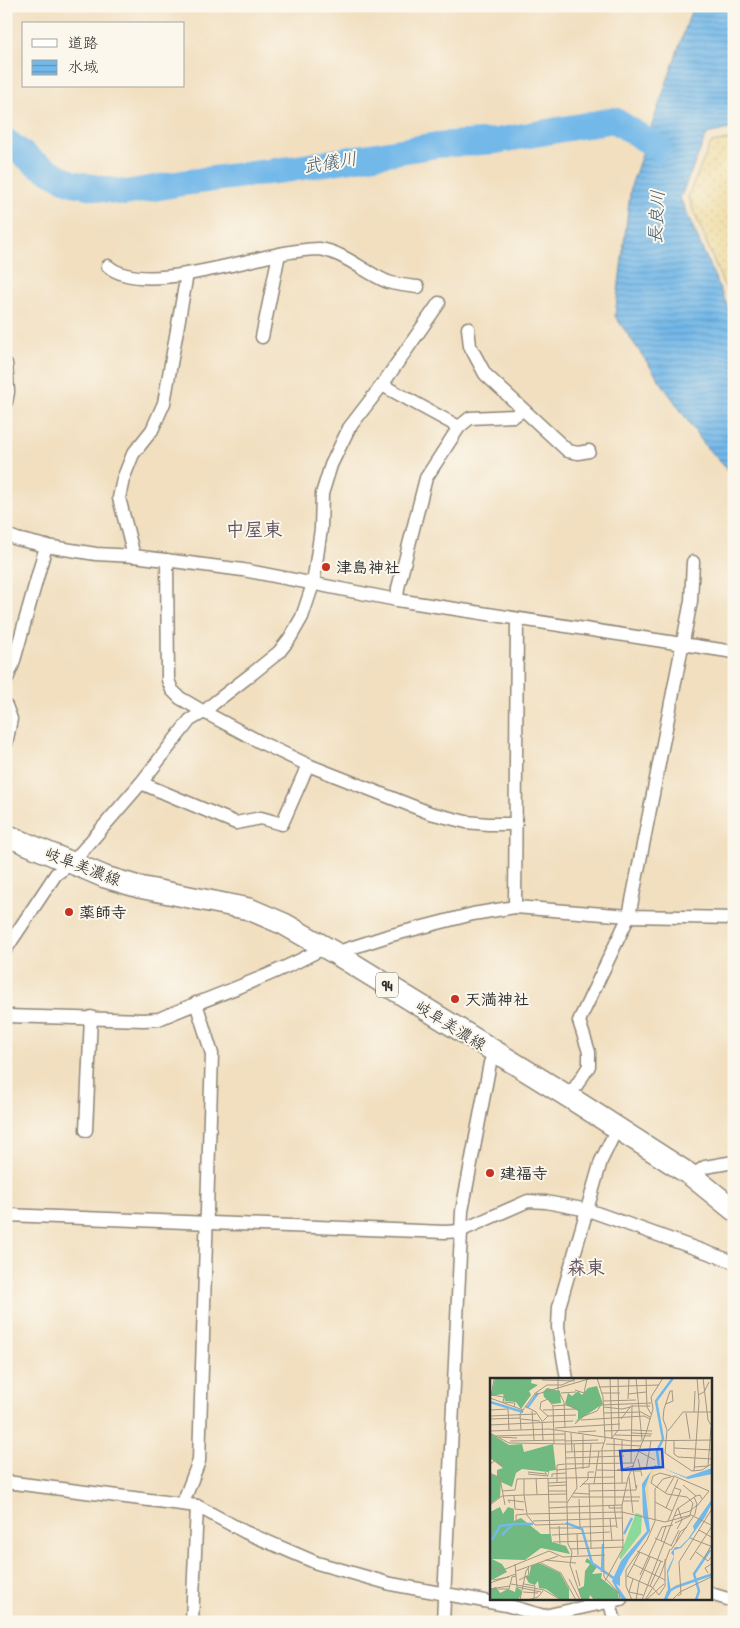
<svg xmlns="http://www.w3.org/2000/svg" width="740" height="1628" font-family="'Patrick Hand','Klee One',sans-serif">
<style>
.sand{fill:url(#sand-dots);stroke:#8c8264}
.water{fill:url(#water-rules);stroke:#4e728a}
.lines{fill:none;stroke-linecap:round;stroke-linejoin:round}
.river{stroke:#72b8e9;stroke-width:26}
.street-casing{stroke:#8e8576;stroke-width:15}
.primary-casing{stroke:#8e8576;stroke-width:24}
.street{stroke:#fff;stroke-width:12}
.primary{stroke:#fff;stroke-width:21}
.poi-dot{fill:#c8321e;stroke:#fbf7ec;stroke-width:2}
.labels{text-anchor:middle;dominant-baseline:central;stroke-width:4;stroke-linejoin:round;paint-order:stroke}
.shield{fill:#fbf7ec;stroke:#696865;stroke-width:1}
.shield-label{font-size:15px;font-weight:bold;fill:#2b2b2b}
.poi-label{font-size:16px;font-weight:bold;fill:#2b2b2b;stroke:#fbf7ec;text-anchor:start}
.street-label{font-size:16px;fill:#2b2b2b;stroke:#fbf7ec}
.water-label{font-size:18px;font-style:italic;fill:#445c6e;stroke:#fbf7ec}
.quarter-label{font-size:19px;font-weight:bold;fill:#5e515e;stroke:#fbf7ec}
.inset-river{fill:none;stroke:#72b8e9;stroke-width:2.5}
.inset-road{fill:none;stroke:#a29784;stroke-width:1}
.view{fill:#1d4ed8;fill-opacity:0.15;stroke:#1d4ed8;stroke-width:2.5}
.inset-edge{fill:none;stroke:#2b2b2b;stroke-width:2.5}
</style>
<defs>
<pattern id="sand-dots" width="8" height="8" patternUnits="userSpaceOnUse" patternTransform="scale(1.25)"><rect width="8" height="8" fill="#eeda9e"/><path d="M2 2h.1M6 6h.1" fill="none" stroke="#cb8" stroke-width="1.8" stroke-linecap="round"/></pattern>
<pattern id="water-rules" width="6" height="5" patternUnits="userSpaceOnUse" patternTransform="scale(1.25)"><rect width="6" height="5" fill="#72b8e9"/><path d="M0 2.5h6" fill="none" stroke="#5e96bd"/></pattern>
</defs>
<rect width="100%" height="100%" fill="#fbf7ec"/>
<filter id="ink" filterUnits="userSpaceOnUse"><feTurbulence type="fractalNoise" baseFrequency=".02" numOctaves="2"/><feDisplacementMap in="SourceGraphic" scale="10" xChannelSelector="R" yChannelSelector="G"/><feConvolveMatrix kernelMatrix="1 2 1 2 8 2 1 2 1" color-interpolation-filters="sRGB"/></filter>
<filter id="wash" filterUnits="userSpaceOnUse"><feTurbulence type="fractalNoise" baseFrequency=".0096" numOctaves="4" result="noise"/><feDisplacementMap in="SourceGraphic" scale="20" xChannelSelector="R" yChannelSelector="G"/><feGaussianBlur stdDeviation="1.12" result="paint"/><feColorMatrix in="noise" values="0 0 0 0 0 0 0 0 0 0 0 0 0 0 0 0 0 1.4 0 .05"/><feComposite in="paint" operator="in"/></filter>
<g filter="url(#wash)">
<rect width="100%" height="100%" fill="#f1dfc0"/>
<polygon class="sand" points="734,139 734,303 722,281 688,196 711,143"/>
<polygon class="water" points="693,6 734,6 734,128 707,134 680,198 734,321 734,476 706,447 615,316 631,186"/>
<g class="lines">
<polyline class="river" points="6,141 36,164 72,183 125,193 183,183 291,169 437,145 496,141 614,120 659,148"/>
</g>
</g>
<g filter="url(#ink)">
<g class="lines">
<g class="street-casing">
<g id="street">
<path d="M108 266C143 297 252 256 297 251 304 250 312 249 319 249 344 252 365 273 388 282 397 285 408 286 418 287"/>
<polyline points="468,328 470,346 485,374 568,451 578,453 589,451"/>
<polyline points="262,337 279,254"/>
<polyline points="6,364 8,392 6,402"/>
<polyline points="382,385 459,427 426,478 398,588 397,600"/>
<polyline points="459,427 470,418 514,416 523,410"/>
<polyline points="6,535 17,539 46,546 96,554 134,556 243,570 397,600 734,652"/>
<polyline points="134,556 119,498 123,479 133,454 152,430 164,403 187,274"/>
<polyline points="167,560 168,680 172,690 180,698 204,712 262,743 308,765 430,813 466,822 488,824 516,824"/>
<polyline points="6,681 13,664 46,546"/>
<polyline points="6,706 11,719 6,744"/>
<polyline points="141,783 236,823 261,818 282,824 308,765"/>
<polyline points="515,907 517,619"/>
<polyline points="6,949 56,874 72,863 141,783 190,720 204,712 214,703 253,673 279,652 290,638 302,617 313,584 321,529 322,494 331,465 349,428 382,385 439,303"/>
<polyline points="335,953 388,936 473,914 515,907 629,916 734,918"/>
<path d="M6 1016 144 1020 159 1019C214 995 272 977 325 947"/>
<polyline points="569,1097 589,1066 589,1052 579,1021 629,916 691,601 693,562"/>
<polyline points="86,1130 91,1017"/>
<polyline points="692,1176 705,1167 734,1162"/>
<polyline points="6,1215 445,1232 460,1231 528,1201 546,1202 588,1210 734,1262"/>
<polyline points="567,1379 558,1327 559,1307 601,1161 617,1128"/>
<polyline points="6,1482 197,1506 245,1532 317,1563 391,1584 506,1605 544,1616 621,1599"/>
<polyline points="183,1503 199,1461 212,1054 196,1003"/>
<polyline points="711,1594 734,1601"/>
<polyline points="609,1599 615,1622"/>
<polyline points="192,1622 197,1506"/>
<polyline points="443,1622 462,1211 490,1063 495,1051"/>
</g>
</g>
<g class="primary-casing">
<polyline id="primary" points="6,835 105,877 139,887 249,909 284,924 335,953 569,1097 692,1176 734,1210"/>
</g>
<use href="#street" class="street"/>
<use href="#primary" class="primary"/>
</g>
</g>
<g class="poi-dot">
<circle cx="326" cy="567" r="5"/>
<circle cx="69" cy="912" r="5"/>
<circle cx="455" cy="999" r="5"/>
<circle cx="490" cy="1173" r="5"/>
</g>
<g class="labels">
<rect class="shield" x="376" y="972.5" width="22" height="25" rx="4"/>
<g class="shield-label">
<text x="387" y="985">94</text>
</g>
<g class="poi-label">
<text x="336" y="567">津島神社</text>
<text x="79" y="912">薬師寺</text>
<text x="465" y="999">天満神社</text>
<text x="500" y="1173">建福寺</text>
</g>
<g class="street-label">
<text transform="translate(83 866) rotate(21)">岐阜美濃線</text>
<text transform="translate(451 1025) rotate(32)">岐阜美濃線</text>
</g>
<g class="water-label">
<text transform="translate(330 162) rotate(-9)">武儀川</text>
<text transform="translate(656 217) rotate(-87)">長良川</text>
</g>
<g class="quarter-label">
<text x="254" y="529">中屋東</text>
<text x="586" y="1267">森東</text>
</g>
</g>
<g transform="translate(490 1378)">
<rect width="222" height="222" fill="#f1dfc0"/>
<path d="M146 135 152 137 151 155 131 181 129 180Z" fill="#8bda99"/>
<path d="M5 0H42L41 5 48 7 39 13 41 17 31 31 26 24 15 23 13 16 1 18ZM107 8 113 26 84 45 88 41V33L75 26 78 15 82 18 88 13 92 17 98 10ZM57 10 70 13 71 25 63 26 54 19 53 14ZM0 55 19 67 32 66 34 74 63 66 66 92 59 93V98L58 94 32 91 26 95 22 109 11 104 10 119 0 126V96L7 98V92L13 90 0 80ZM10 129 13 136 18 129 24 131V143L31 140 51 156H61L62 164 76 168 80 176 51 170 35 182 2 181 12 186 17 194 0 203V134ZM97 180 107 189 102 196 112 195 111 200 128 214 129 222H104L100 217 99 222 92 221 88 211 94 208 95 193 100 186 95 184ZM49 185 70 195 79 211V222H71L56 211 49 210 48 203 45 207 39 205 35 198H39L41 188ZM6 209 10 215 18 211 25 214 26 209 31 212V217L28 222H0V211Z" fill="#70ba81"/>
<path d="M168 88 173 92 165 94 158 105 160 143 155 107 159 96Z" fill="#eeda9e"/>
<path d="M165 87 196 99 222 90V96L198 101 168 88 161 93 155 110 160 153 139 181 130 199V208L126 206 137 222H132L122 203 131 183 157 153 153 138 152 106ZM222 121V125L215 139 200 160 191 170 184 172V180L178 195 181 214 177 221 174 222 178 217 177 193 184 178 181 175 185 169H190L198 161 204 152 203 148Z" fill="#72b8e9"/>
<path class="inset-river" d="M0 24 33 34M37 30 48 15M169 88 167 73 173 61 166 23 183 0M76 145 92 151 102 185 125 201M134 156 142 140M12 157 23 146H43M2 162 10 148 23 146M112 194 113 166M175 222 178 214 186 209 223 196M206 222 209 213 204 196 220 172"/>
<path class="inset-road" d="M68 0V12L74 24 75 50M107 0 113 19 115 62 112 71 114 199 129 215 130 222M120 0 122 60M146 0 152 62M156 0 157 29 161 36M213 0 218 42 223 50M52 2 85 3M109 9 169 7M85 12 94 15 97 1M183 13H180L174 31 173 41 177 52 175 75 202 93 212 92 223 85M71 15 86 14M112 15H130M44 16 57 7H72L87 0M138 16 156 14M1 17 14 19 13 24 25 25 24 29M208 17 214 14 219 4M1 18 4 1M0 20 33 32M138 21 139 0M113 23 146 22M176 26 183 23 182 13M35 28 46 34 52 43 53 62M63 28 76 27 86 30M142 28H160M114 29 132 31 141 29M0 32 18 31 19 52M53 32 86 31M42 33 44 62M204 34 205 13M114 35 151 34 160 39M196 35 200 61M0 38 46 36M58 38 50 31 51 24 58 21 63 28 64 66M0 41 30 40M31 41 50 43M131 41 141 28M91 42 154 38 160 41M53 43 58 38 86 37M85 46 94 38 107 33 111 27 161 25M0 47 83 43M65 50 130 46M31 52 30 36 44 17 102 0M142 52 162 53M0 53 59 51 141 63 223 62M114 53 142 52M178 53 193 34H223M75 54 78 166 82 174 80 187 92 222M88 54 106 53M0 55 19 65 75 66M81 55 82 73M142 55 162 56M125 57 161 58M5 58 75 56M9 59 27 60M121 61 129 51 128 0M124 61 125 127M132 62V105M20 63 75 62M75 63 108 62M184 63V76L188 79 223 81M76 66 114 65M116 66 151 68M184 70 223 72M76 74 146 72 165 82M76 80 134 78M148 81 152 98M141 85 142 27M0 86 6 82 12 88M76 86 144 85M204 89 218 88 221 49M143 90 146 110M93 91V57M66 92 99 89 101 66M107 92 150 93M127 92 144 88M156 92 161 63M204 93 209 24 207 0M38 94 56 96M0 95 10 100 15 127M38 96 58 98 55 94M181 98 170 95 163 98 161 105 177 116 197 119 203 125 200 137M62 99V96L76 95M139 99 143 135M46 100 47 116M58 100 60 157M34 101V117L77 116M67 104V87L75 86M58 105 77 104M92 106 137 105M99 106 101 170M104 106 109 73M193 107 206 118M58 108 77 107M90 109 98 101V94H104M12 113 25 112 27 101 125 99M59 113H77M99 113 146 112 147 107M83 115 99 116M175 115 184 99M24 118 25 131 34 132M82 119H150M133 123H149M59 124H76M165 124 182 133M20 125 18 122 34 124M77 125 87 110 84 66M0 127 12 118 34 117 37 136 132 134M119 127V130H132M124 127 127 150M77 129 132 127M59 130 77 129M176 130 188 101M132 134 175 144 201 137 223 148M36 136 45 147 77 146M184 138 200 133 207 127M120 141 122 162M43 143 132 140M178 143 191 112 185 110M26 144V137L36 136M185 145 200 138M69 148 70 166M90 149 126 148M60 150H90L89 121M187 151 192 142 188 130M209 152 223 160M87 156 88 177M62 157 120 154M165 160 182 168M200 160 223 169M171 163 176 148M63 164 134 162M186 164 190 154 197 149M181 168 189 152M81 171 133 169M181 172 205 136 207 126 204 119M147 173 173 184M206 174 218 183 223 177M214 181 223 164M55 182 86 185M200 182 222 148M51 185 71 195 86 222M0 186 11 194 10 189 13 192 59 173 73 179 115 177M25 186 27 209M143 186 175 202M86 192 90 208M26 193 68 178M218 195 215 190 223 185M150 197 172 149 183 147M137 198 162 209 169 217 175 208V181M137 199 150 174M79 201 90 222M143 201 139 214 153 217M3 202 19 199M29 202 39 197 38 190M115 203 133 170 132 127 138 100 156 55 163 31 161 19 173 0M0 205 26 196M21 206 54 212 71 222M34 206 45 208 44 220M160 208 171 183M27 209 51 214M0 211 20 208M8 211H19L22 199 26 198M33 214 48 215M188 218 191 216 189 184 223 129M30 222 36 193 39 189M38 222 48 219 53 213M142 222 136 208V192L157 162 165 143V111L173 101 184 98 219 113 207 128M146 222 149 204 160 179M152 222 187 131 206 118 210 117 212 121M155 222 170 198 180 171M156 222 174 206M182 222 190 214 223 198"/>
<path class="view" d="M172 71 173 89 132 92 130 73Z"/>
<rect width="222" height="222" class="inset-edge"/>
</g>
<rect width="740" height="1628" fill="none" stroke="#fbf7ec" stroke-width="25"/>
<rect x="22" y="22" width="162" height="65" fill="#fbf7ec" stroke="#a8a59f"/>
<rect x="32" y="39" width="25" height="8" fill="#ffffff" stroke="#a8a59f"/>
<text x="68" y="48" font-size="15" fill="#2b2b2b">道路</text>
<rect x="32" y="60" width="25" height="15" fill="url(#water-rules)" stroke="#a8a59f"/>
<text x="68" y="72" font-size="15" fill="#2b2b2b">水域</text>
</svg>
